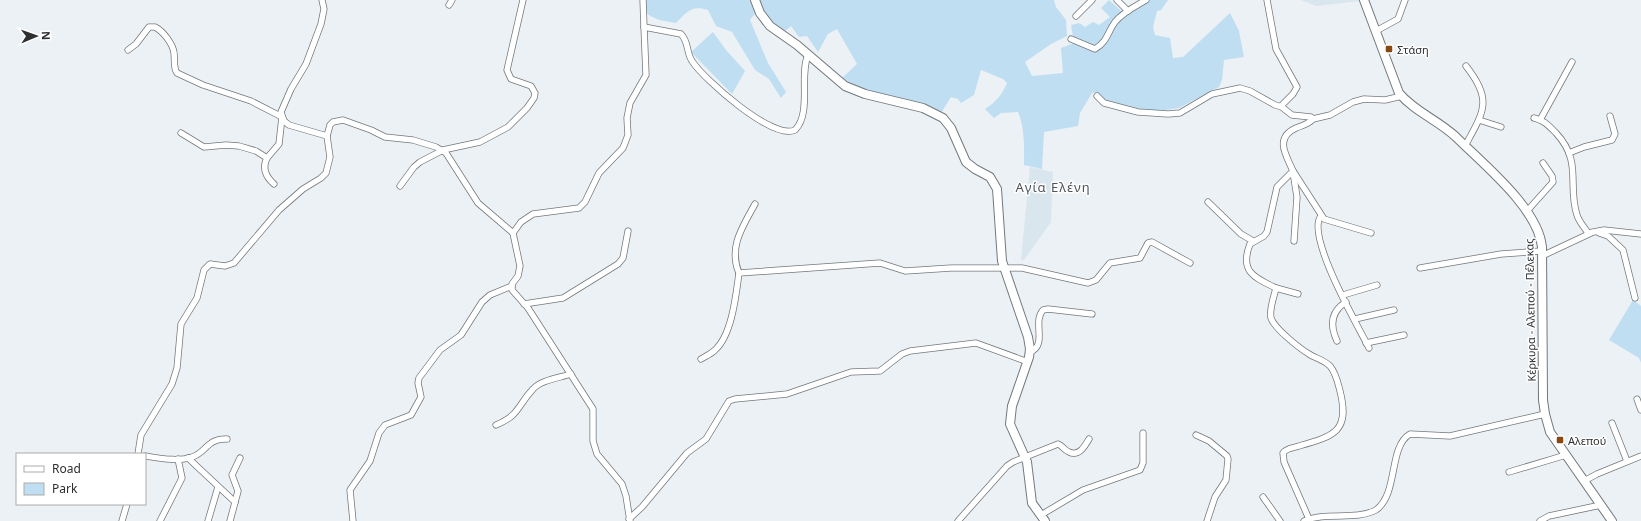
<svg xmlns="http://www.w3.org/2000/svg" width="1641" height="521" font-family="'Noto Sans',sans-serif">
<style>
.built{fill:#d9e6ee}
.green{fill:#c0def2}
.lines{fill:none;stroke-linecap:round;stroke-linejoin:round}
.street-casing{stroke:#73787b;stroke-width:7}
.secondary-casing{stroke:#73787b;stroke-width:10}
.street{stroke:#fff;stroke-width:5.5}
.secondary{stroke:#fff;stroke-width:8}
.poi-dot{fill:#88480f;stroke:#fff;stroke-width:1.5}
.labels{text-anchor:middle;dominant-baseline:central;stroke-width:3;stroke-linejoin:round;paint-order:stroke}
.poi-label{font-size:11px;fill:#2d2f30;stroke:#fff;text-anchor:start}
.street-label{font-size:11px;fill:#2d2f30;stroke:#fff}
.quarter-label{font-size:13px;letter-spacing:1px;fill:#505458;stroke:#fff}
</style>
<rect width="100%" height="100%" fill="#ebf1f5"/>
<g class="built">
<polygon points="1301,0 1359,0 1360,1 1316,6"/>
<polygon points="1030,167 1053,172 1051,222 1024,260 1021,260"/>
</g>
<g class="green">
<path d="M643 0H753L756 12 750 20 768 63 786 92 781 98 769 79 755 70 732 32 716 26 708 10C691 5 687 12 676 23 664 21 655 20 646 13Z"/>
<path d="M759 0H1054L1056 7 1066 20 1067 36 1051 44 1025 62 1032 76 1063 73 1061 48 1074 43 1071 25 1079 23 1085 27 1093 22 1099 25 1110 17 1101 8 1109 0 1126 15 1150 0H1168L1161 10 1157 11 1153 27 1155 35 1170 38 1173 58 1183 57 1230 13 1239 31 1244 57 1224 60 1222 80 1219 87 1179 108 1153 112 1101 99 1098 92 1092 93 1080 113 1078 126 1044 132 1042 169 1024 165C1024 147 1025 128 1018 112L1001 113 994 118 985 109C996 102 1002 95 1007 83L1003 79 981 70 974 95 961 103 958 99 951 97 941 113 861 89 842 78 857 64 837 29 828 34 818 52 807 36 799 37 791 26 784 32C771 21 765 17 759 0Z"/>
<polygon points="713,32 726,50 745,71 732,94 691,52"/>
<polygon points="1633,300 1641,306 1641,363 1639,358 1609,340"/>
</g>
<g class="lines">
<g class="street-casing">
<g id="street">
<polyline points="322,0 324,9 321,24 306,64 291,89 281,112 284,121 289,125 327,136"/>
<polyline points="643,0 644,27"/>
<polyline points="1117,0 1128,11"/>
<path d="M1267 0 1276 49 1297 87 1293 94 1282 105 1283 108 1292 115 1311 117 1313 119C1309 124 1301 126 1296 128 1274 138 1286 155 1293 171L1277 187 1267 232 1264 236 1250 244C1239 272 1255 278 1276 288 1274 297 1269 309 1271 318 1274 328 1299 348 1309 354 1315 358 1324 360 1330 366 1336 373 1338 383 1340 391 1350 431 1335 436 1299 446 1293 448 1286 448 1283 453L1284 462 1309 519"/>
<polyline points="449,5 452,0"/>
<polyline points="1076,16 1092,0"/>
<polyline points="1376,31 1398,19 1405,0"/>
<path d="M1071 39 1095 49C1108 41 1107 33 1115 22 1123 12 1136 6 1146 0"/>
<path d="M128 50 136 44 149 27H155C163 31 173 44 174 53 175 60 173 67 177 73L203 85 251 101 282 117 279 144 267 158 256 151 239 146 226 145 204 147 181 133"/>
<polyline points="1097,96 1104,103 1138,112 1168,114 1180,113 1212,94 1240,88 1250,91 1275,105 1282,107"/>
<path d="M1534 118C1544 120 1549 126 1556 133 1583 162 1567 185 1577 215 1579 222 1585 228 1588 233L1604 230 1641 234"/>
<polyline points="1313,119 1330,115 1353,102 1364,99 1385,100 1402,96"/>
<polyline points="1479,120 1501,127"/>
<polyline points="1540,120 1572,62"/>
<path d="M1465 146C1484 111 1493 100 1466 66"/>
<polyline points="1569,153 1584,147 1612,140 1615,134 1610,116"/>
<path d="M267 158C262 168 266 177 274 184"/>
<polyline points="1293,171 1324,219 1371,233"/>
<polyline points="1293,172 1297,197 1294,241"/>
<polyline points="400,186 414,167 420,162 443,150 480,142 508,127 527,108 534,98 535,93 531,86 511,79 507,70 523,0"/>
<polyline points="1208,202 1241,234 1253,241"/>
<path d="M755 204C743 226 728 247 739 273L880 263 905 271 951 268H1022L1088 283 1096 280 1110 263 1140 258 1148 243 1152 242 1190 263"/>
<polyline points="1527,211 1553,182 1552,176 1543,163"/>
<path d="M1321 216C1305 235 1358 326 1369 348"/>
<path d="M513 233 521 222 533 214 579 208 585 202 599 173 623 148 628 135 627 118 630 103 646 75 644 27 681 34C689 42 686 52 692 61 704 80 774 141 795 130 812 113 799 75 808 55"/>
<polyline points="1599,233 1608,236 1623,250 1635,298"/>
<polyline points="1542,256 1591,233"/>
<polyline points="1420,268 1501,254 1542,251"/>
<polyline points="1276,288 1298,294"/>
<polyline points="1343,295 1377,285"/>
<polyline points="524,304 563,298 618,264 623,258 628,231"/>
<polyline points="1355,319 1394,310"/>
<path d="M1337 341C1330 326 1330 312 1346 302"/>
<polyline points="1366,343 1404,335"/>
<path d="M1030 352C1048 345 1032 322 1043 310L1048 309 1092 314"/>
<path d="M701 359C706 356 711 354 715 350 732 335 736 295 739 273"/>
<polyline points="1637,399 1641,410"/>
<polyline points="1612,423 1627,461"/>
<path d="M496 425C520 415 517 406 533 389 541 380 559 378 571 374"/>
<polyline points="1196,435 1209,441 1227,456 1228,459 1226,480 1215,497 1207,521"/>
<polyline points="138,454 141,435 172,384 177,368 181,324 197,298 204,270 210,264 225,266 234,263 279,210 303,189 321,178 326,173 330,157 327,136 330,125 333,122 343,120 371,130 385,137 413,140 436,147 446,153 478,203 513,233 520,266 518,276 512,284 512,290 528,308 593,409 593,441 597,454 622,484 626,496 630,521"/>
<path d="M145 456C159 458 178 462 192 457 206 453 207 438 227 439"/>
<polyline points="188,458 235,502"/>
<polyline points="1509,472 1566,455"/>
<polyline points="1584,481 1597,474 1641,456"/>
<polyline points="1263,497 1280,521"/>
<polyline points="1041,515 1083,490 1140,470 1143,463 1143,433"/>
<polyline points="629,519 642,507 687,453 706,439 729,401 735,399 787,394 851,372 880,371 902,354 910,351 976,343 1028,362"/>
<polyline points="122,521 127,504"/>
<polyline points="160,521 182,478 178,459"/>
<polyline points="208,521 218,487"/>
<polyline points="230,521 238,491 232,475 240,458"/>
<polyline points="353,521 350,490 370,461 379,433 385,425 411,415 421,397 418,383 419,378 440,350 461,335 482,302 490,295 512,286"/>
<path d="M958 521 1007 466 1013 462 1058 444C1063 446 1064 450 1069 452 1079 457 1085 446 1089 439"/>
<path d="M1304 521C1326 511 1355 521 1376 510 1399 493 1388 447 1410 434L1450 436 1545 414"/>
<polyline points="1540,521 1549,516 1601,505"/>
</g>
</g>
<g class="secondary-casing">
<g id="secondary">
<polyline points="755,0 760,13 770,26 797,45 845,86 865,94 923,108 943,118 951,128 966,162 975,169 990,177 997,189 1002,261 1028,337 1030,349 1029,357 1012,406 1010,424 1027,462 1032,503 1045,521"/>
<path d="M1364 0 1399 93C1415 112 1438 120 1456 137 1483 164 1538 208 1542 247L1543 400 1545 414 1550 432 1612 521"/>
</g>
</g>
<use href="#street" class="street"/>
<use href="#secondary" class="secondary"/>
</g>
<g class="poi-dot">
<rect x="1385" y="45" width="8" height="8" rx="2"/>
<rect x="1556" y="436" width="8" height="8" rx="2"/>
</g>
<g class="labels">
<g class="poi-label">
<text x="1397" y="49">Στάση</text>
<text x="1568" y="440">Αλεπού</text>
</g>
<g class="street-label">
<text transform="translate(1530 310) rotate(-91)">Κέρκυρα - Αλεπού - Πέλεκας</text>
</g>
<g class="quarter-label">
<text x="1053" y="187">Αγία Ελένη</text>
</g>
</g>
<rect x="16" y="453" width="130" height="52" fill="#ffffff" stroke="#abacac"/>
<rect x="24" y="466" width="20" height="6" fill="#ffffff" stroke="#abacac"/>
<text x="52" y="473" font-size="12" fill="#2d2f30">Road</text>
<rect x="24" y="483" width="20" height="12" fill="#c0def2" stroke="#abacac"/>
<text x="52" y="493" font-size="12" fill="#2d2f30">Park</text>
<g transform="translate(36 36) rotate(88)" stroke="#ffffff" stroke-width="3" paint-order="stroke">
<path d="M0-3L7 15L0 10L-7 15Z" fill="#2d2f30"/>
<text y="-6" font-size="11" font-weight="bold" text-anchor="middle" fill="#2d2f30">N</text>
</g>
</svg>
